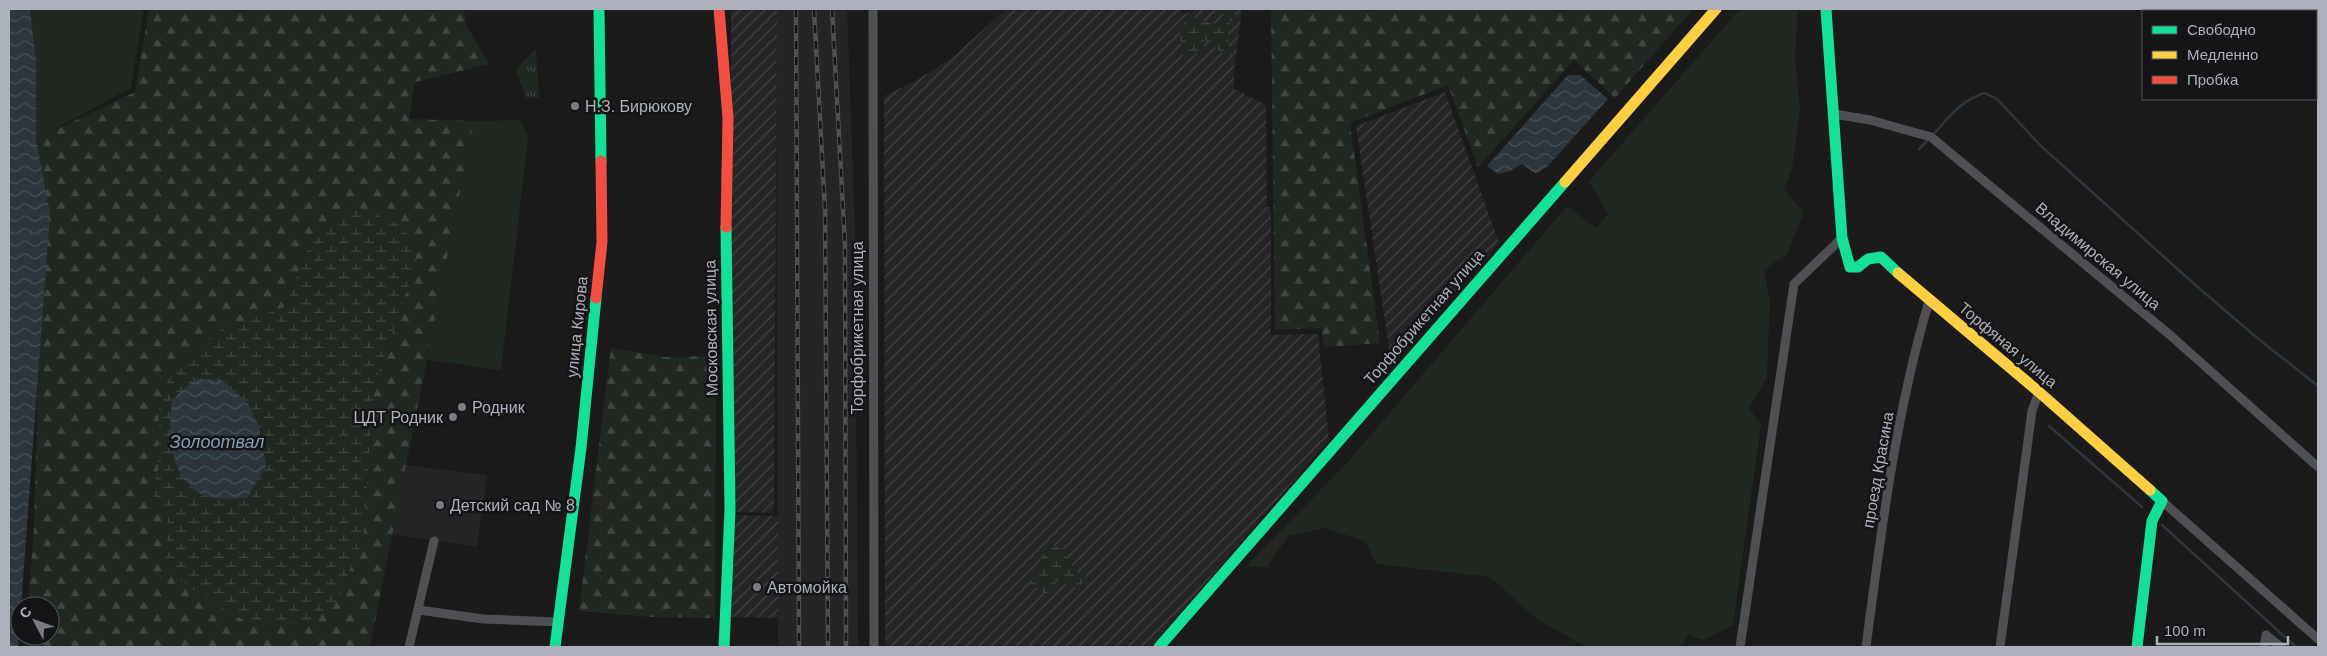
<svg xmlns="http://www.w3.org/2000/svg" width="2327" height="656" font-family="Helvetica,sans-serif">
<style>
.built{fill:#252527}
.industrial{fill:url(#industrial-furrows)}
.grass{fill:#212822}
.forest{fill:url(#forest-firs);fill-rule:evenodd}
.wetland{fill:url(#wetland-marsh)}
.park{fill:url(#park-tufts)}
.garden{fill:url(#garden-dots)}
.water{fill:url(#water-waves)}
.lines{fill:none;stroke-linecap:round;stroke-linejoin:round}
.stream{stroke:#2e363d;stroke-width:2.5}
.street{stroke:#4f5054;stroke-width:9}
.fast{stroke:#16e098;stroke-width:11}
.slow{stroke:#ffcf43;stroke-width:11}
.jam{stroke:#f24e42;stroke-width:11}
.rail-casing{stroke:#505052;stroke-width:4.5}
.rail{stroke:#151517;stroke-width:2.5;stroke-dasharray:8;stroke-linecap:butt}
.poi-dot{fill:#7a7c83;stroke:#151517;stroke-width:2}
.labels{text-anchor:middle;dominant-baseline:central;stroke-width:5;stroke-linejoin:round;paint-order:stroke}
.poi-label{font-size:16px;fill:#adb1bb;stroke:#151517;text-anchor:start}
.street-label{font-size:16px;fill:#adb1bb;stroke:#151517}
.water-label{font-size:18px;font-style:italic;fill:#869eb4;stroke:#151517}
</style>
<defs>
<pattern id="industrial-furrows" width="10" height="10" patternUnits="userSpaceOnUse" patternTransform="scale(1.25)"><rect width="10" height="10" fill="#252527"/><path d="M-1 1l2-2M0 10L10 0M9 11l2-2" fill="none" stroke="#424244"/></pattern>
<pattern id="forest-firs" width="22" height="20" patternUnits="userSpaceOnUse" patternTransform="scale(1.25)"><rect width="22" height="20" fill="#212822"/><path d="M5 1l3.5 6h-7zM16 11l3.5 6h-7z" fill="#3f4540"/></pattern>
<pattern id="wetland-marsh" width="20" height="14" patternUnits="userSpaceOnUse" patternTransform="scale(1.25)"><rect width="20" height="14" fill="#212822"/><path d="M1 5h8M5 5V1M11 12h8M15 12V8" fill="none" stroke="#3f4540"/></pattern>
<pattern id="park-tufts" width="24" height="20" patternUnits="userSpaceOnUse" patternTransform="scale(1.25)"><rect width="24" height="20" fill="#212822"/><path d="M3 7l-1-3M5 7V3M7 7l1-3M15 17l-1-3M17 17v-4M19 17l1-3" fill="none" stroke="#3f4540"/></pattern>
<pattern id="garden-dots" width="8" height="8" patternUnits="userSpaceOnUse" patternTransform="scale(1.25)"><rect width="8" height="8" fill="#212822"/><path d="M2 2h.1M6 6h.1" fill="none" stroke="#3f4540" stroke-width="1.8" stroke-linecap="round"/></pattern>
<pattern id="water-waves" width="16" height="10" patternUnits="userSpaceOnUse" patternTransform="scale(1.25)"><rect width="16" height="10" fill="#2e363d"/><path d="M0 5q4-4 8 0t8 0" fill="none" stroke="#4a5157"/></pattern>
</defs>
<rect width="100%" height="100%" fill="#1b1b1b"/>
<g class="built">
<polygon points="776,9 847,9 855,229 858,647 778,647"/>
<polygon points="405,465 487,475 477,547 392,534"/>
</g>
<g class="industrial">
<polygon points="731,9 777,9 774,513 734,512 731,314"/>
<polygon points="1006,9 1180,9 1183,14 1198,9 1242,9 1234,71 1234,89 1266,105 1267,207 1271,207 1271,335 1318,334 1329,440 1151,647 885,647 884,96 917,80 953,57"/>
<polygon points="1445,92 1499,243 1391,362 1356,126"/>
<polygon points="734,515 778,516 778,614 782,614 782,618 731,617"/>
</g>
<g class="grass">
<polygon points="30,9 144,9 131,88 36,139 36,60"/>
<polygon points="1740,9 1798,9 1795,57 1800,110 1792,168 1784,190 1804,212 1787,254 1764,270 1770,302 1767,377 1749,408 1761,425 1733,625 1704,640 1687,635 1682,647 1587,647 1537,619 1490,577 1376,564 1365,541 1324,528 1288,536 1267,567 1246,566 1346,464 1567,206 1596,228 1608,214 1589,181"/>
<polygon points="521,120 528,138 501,370 427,360 474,121"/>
</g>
<g class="forest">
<path d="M149 9H463L467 27 489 64 415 82 409 119 474 121 370 647H24L25 636H50V606H28L34 528 38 379 49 216 36 139 135 92ZM313 236 417 260 374 387 363 540 165 566 168 522 152 493 158 470 159 402 174 373 217 331 285 307Z"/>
<polygon points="1271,9 1693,9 1615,98 1574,60 1478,167 1448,85 1350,123 1380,343 1325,347 1321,328 1275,330"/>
<polygon points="611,348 665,357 716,356 715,618 649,617 579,611"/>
</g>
<g class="wetland">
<polygon points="1224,9 1234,9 1236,14 1228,27 1229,49 1234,54 1228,58 1204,39 1204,53 1183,55 1179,28 1190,17 1219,25"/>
<polygon points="353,205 404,226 417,260 374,387 363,540 334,607 301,624 245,621 190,588 165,566 168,522 152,493 158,470 159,402 174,373 217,331 285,307 313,236"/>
<polygon points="1051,544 1066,551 1075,572 1087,574 1079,589 1057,579 1048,596 1029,582 1035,577 1038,563"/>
</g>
<polygon class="park" points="536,49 539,98 526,98 516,69"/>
<polygon class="garden" points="2247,9 2318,9 2318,69 2316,67 2316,11 2250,11"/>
<g class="water">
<polygon points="9,9 30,9 36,60 36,139 50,214 18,647 9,647"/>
<polygon points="1568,75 1580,75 1608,99 1547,167 1536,174 1522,164 1510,171 1498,174 1487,166"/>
<path d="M195 379 222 380 247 402 259 427 266 466 247 498C234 498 213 501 201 494 168 474 168 434 172 400Z"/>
</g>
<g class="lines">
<g class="stream">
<path d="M1933 135C1948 118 1962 99 1985 93L1997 99 2040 145 2193 283 2256 337 2318 386"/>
<polyline points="1919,149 1929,139"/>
<polyline points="2049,426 2142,507"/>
<polyline points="2162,525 2296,647"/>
</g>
<g class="street">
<polyline points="873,9 874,647"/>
<polyline points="2307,9 2309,11"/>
<polyline points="2316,17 2318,19"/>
<polyline points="1834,114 1870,120 1931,137 2170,335 2318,467"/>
<polyline points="2162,501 2318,639"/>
<polyline points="419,610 483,619 559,622"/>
<polyline points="409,647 434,541"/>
<polyline points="1740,647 1794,284 1842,238"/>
<path d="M1866 647C1881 532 1896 412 1929 301"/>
<polyline points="2000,647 2032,411 2039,392"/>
<polyline points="2264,647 2266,635 2281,647"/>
</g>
<g class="fast">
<polyline points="599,9 601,161"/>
<polyline points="1826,9 1842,238 1850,267 1858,267 1868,259 1881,257 1898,273"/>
<polyline points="555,647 581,448 596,298"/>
<polyline points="724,647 730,510 726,227"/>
<polyline points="1159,647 1565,182"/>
<polyline points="2137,647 2152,521 2162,501 2150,490"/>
</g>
<g class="slow">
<polyline points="1565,182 1716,9"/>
<polyline points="1898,273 2039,392 2150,490"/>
</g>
<g class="jam">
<polyline points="719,9 728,118 726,227"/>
<polyline points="596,298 602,242 601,161"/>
</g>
<g class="rail-casing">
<g id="rail">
<polyline points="796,9 799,647"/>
<polyline points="814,9 825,210 828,647"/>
<polyline points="832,9 845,245 846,647"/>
</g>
</g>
<use href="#rail" class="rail"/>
</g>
<g class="poi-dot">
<circle cx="575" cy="106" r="5"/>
<circle cx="462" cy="407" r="5"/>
<circle cx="453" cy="417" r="5"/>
<circle cx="440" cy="505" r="5"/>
<circle cx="757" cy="587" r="5"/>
</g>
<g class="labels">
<g class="poi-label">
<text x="585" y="106">Н.З. Бирюкову</text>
<text x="472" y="407">Родник</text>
<text x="443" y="417" text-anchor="end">ЦДТ Родник</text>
<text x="450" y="505">Детский сад № 8</text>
<text x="767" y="587">Автомойка</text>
</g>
<g class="street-label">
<text transform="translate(2098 256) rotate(40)">Владимирская улица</text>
<text transform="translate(1424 317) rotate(-49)">Торфобрикетная улица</text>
<text transform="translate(577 327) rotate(-84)">улица Кирова</text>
<text transform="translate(711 328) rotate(-91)">Московская улица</text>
<text transform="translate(857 328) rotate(-90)">Торфобрикетная улица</text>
<text transform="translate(2008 345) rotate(40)">Торфяная улица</text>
<text transform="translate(1878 470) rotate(-80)">проезд Красина</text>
</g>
<g class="water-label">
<text x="217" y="442">Золоотвал</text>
</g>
</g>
<rect width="2327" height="656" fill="none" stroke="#adb1bb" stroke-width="20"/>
<rect x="2142" y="10" width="175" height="90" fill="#151517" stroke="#525359"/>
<rect x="2152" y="26" width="25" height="8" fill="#16e098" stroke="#525359"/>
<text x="2187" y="35" font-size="15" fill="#adb1bb">Свободно</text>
<rect x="2152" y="51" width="25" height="8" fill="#ffcf43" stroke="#525359"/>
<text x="2187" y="60" font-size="15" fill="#adb1bb">Медленно</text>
<rect x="2152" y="76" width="25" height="8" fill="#f24e42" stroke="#525359"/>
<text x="2187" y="85" font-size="15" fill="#adb1bb">Пробка</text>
<g transform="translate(35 621) rotate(311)"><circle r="24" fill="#151517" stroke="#525359"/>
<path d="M0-4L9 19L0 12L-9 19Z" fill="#7a7c83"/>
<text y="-8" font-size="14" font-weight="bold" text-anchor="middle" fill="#adb1bb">С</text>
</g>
<path d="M2157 636v8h131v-8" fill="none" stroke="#adb1bb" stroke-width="2.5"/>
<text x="2164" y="636" font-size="15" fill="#adb1bb" stroke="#151517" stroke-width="4" paint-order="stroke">100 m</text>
</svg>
